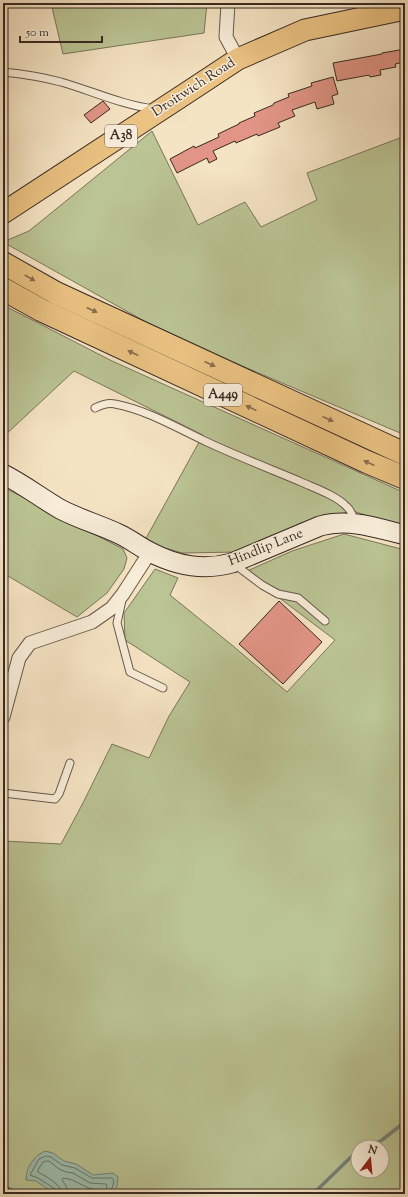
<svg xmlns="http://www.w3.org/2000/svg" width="408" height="1197" font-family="'Sorts Mill Goudy',serif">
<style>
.green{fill:#bbc494;stroke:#79765c;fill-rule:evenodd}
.water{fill:#9dbfb0;stroke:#748378}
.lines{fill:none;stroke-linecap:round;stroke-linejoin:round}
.shore{stroke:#6a746a;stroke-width:1}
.stream{stroke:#748378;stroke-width:3.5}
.building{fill:#e29586;stroke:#372923}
.lane-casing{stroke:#66584b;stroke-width:9}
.street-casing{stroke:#66584b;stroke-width:15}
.secondary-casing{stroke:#372923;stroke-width:21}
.primary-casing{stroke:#372923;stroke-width:23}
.highway-casing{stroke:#372923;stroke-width:24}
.lane{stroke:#f8edd9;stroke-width:7}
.street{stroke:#f8edd9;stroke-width:13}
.secondary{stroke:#f8edd9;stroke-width:19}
.primary{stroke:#eac282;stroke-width:21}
.highway{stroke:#eac282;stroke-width:22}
.oneway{fill:#886e4e}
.labels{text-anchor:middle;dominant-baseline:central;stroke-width:3;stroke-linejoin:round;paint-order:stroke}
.shield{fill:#f8edd9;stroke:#71645a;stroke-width:1}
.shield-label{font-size:13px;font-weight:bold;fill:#372923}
.street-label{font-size:14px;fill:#372923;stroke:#f8edd9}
</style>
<rect width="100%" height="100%" fill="#f5e4c4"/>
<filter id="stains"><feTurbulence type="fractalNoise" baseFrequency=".005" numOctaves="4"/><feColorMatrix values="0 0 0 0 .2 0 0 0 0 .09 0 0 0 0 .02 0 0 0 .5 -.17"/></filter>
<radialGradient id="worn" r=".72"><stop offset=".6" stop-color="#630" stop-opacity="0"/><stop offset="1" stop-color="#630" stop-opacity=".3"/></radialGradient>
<g class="green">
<polygon points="51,3 207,3 204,33 63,54"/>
<polygon points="152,131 198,225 245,202 261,227 317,200 307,173 405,136 405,405 403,410 405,411 405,435 171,336 3,242 29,231"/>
<polygon points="3,305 112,361 405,493 405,528 353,511 301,523 238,552 182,553 144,542 203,435 74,371 3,437"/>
<polygon points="3,487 123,549 127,558 124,569 107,593 77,617 3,573"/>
<path d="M344 534 405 550V1194H3V841L61 844 83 803 112 744 149 758 169 716 190 682 125 640 124 613 155 569 178 578 170 595 233 646 287 692 335 640 245 572 292 551ZM358 1147H382V1171H358Z"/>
</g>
<path class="water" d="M45 1151 53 1153 64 1161 76 1164 93 1175 113 1173 118 1177 117 1186 113 1194H55L36 1181 26 1180C26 1167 34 1156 45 1151Z"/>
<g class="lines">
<g class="shore">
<polyline points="57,1194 57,1191 55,1189 38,1178 30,1175 39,1159 46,1156 51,1157 62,1165 75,1168 92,1178 112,1178 114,1180 113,1185 110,1194"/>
<path d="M62 1194C61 1183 46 1177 38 1172V1170L43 1162 46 1161H49L59 1169 66 1172 73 1173 90 1183 106 1184 107 1186 105 1194"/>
<path d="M68 1194 66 1186 62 1180 63 1178C77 1179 84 1189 98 1190L99 1194"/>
</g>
<g class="stream">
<polyline points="369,1147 382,1140 405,1122"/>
<polyline points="3,1186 16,1192 18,1194"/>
<polyline points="313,1194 352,1156 358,1153"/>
</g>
</g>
<g class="building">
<polygon points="405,49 405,62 395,64 396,67 380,70 381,75 370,77 369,75 337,81 333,63 382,54 382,53"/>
<polygon points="333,77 338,94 332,96 334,104 317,109 315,102 292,110 295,116 278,123 280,127 258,136 257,134 236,143 235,141 213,151 217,159 209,163 207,158 177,173 170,159 194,146 195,148 219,137 218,134 239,124 239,123 255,116 254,113 273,105 274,103 289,97 288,94 312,86 311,83"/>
<polygon points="103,101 110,109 91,123 84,115"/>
<polygon points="279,601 322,642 283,684 239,644"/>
</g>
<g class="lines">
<g class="lane-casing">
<g id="lane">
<path d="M3 72C23 74 42 77 61 82 92 91 122 105 154 109"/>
<path d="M95 408C101 405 108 402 115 404 147 410 177 428 207 442 237 456 268 468 299 481 314 488 336 495 347 507 352 511 353 517 355 523"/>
<polyline points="234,564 262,585 278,594 298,598 325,621"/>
<polyline points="122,600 117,623 130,672 163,688"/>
<polyline points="3,793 55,799 59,794 70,763"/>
</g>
</g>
<g class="street-casing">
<g id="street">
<polyline points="228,3 226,37 238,59"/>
<polyline points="3,717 19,658 30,643 92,622 112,608 123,594 150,552"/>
</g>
</g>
<g class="secondary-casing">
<path id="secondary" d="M3 474C23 484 41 498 60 509 79 519 100 525 119 534 130 539 140 547 150 552 177 566 203 571 232 563L320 526C349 518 377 528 405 535"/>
</g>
<g class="primary-casing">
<polyline id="primary" points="3,213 188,92 238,59 305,30 405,9"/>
</g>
<g class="highway-casing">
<g id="highway">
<polyline points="3,263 56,293 405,454"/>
<polyline points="3,289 41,310 367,462 405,478"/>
</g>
</g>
<use href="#lane" class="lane"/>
<use href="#street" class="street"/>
<use href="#secondary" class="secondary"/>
<use href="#primary" class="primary"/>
<use href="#highway" class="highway"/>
</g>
<defs><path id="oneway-solid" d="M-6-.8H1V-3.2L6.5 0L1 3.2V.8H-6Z"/></defs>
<g class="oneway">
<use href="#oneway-solid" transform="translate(30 278) rotate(30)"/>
<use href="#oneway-solid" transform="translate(92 310) rotate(25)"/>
<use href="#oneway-solid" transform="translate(133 353) rotate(-155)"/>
<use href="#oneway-solid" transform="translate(210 364) rotate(25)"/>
<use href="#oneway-solid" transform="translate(251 408) rotate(-155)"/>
<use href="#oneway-solid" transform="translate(328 419) rotate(25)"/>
<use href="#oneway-solid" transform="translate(369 463) rotate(-156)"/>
</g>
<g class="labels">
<g class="shield">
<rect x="105" y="125" width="32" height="22" rx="3"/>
<rect x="204" y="384" width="38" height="22" rx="3"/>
</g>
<g class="shield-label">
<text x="121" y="136">A38</text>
<text x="223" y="395">A449</text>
</g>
<g class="street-label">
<text transform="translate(194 88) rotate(-33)">Droitwich Road</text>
<text transform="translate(266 548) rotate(-22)">Hindlip Lane</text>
</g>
</g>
<rect width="408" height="1197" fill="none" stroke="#f5e4c4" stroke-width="16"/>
<rect x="4" y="4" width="400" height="1189" fill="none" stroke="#372923" stroke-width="2"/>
<rect x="8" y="8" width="392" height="1181" fill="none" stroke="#372923"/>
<g transform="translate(370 1159) rotate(16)"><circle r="19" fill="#f8edd9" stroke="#ab9f90"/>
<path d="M0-3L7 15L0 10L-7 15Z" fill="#8f2418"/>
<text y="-6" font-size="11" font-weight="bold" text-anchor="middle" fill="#372923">N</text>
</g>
<path d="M20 36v6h82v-6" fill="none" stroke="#372923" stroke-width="2"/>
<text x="26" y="36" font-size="12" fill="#372923" stroke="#f8edd9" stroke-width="3" paint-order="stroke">50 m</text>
<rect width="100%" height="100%" filter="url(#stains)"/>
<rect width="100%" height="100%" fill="url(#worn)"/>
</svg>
